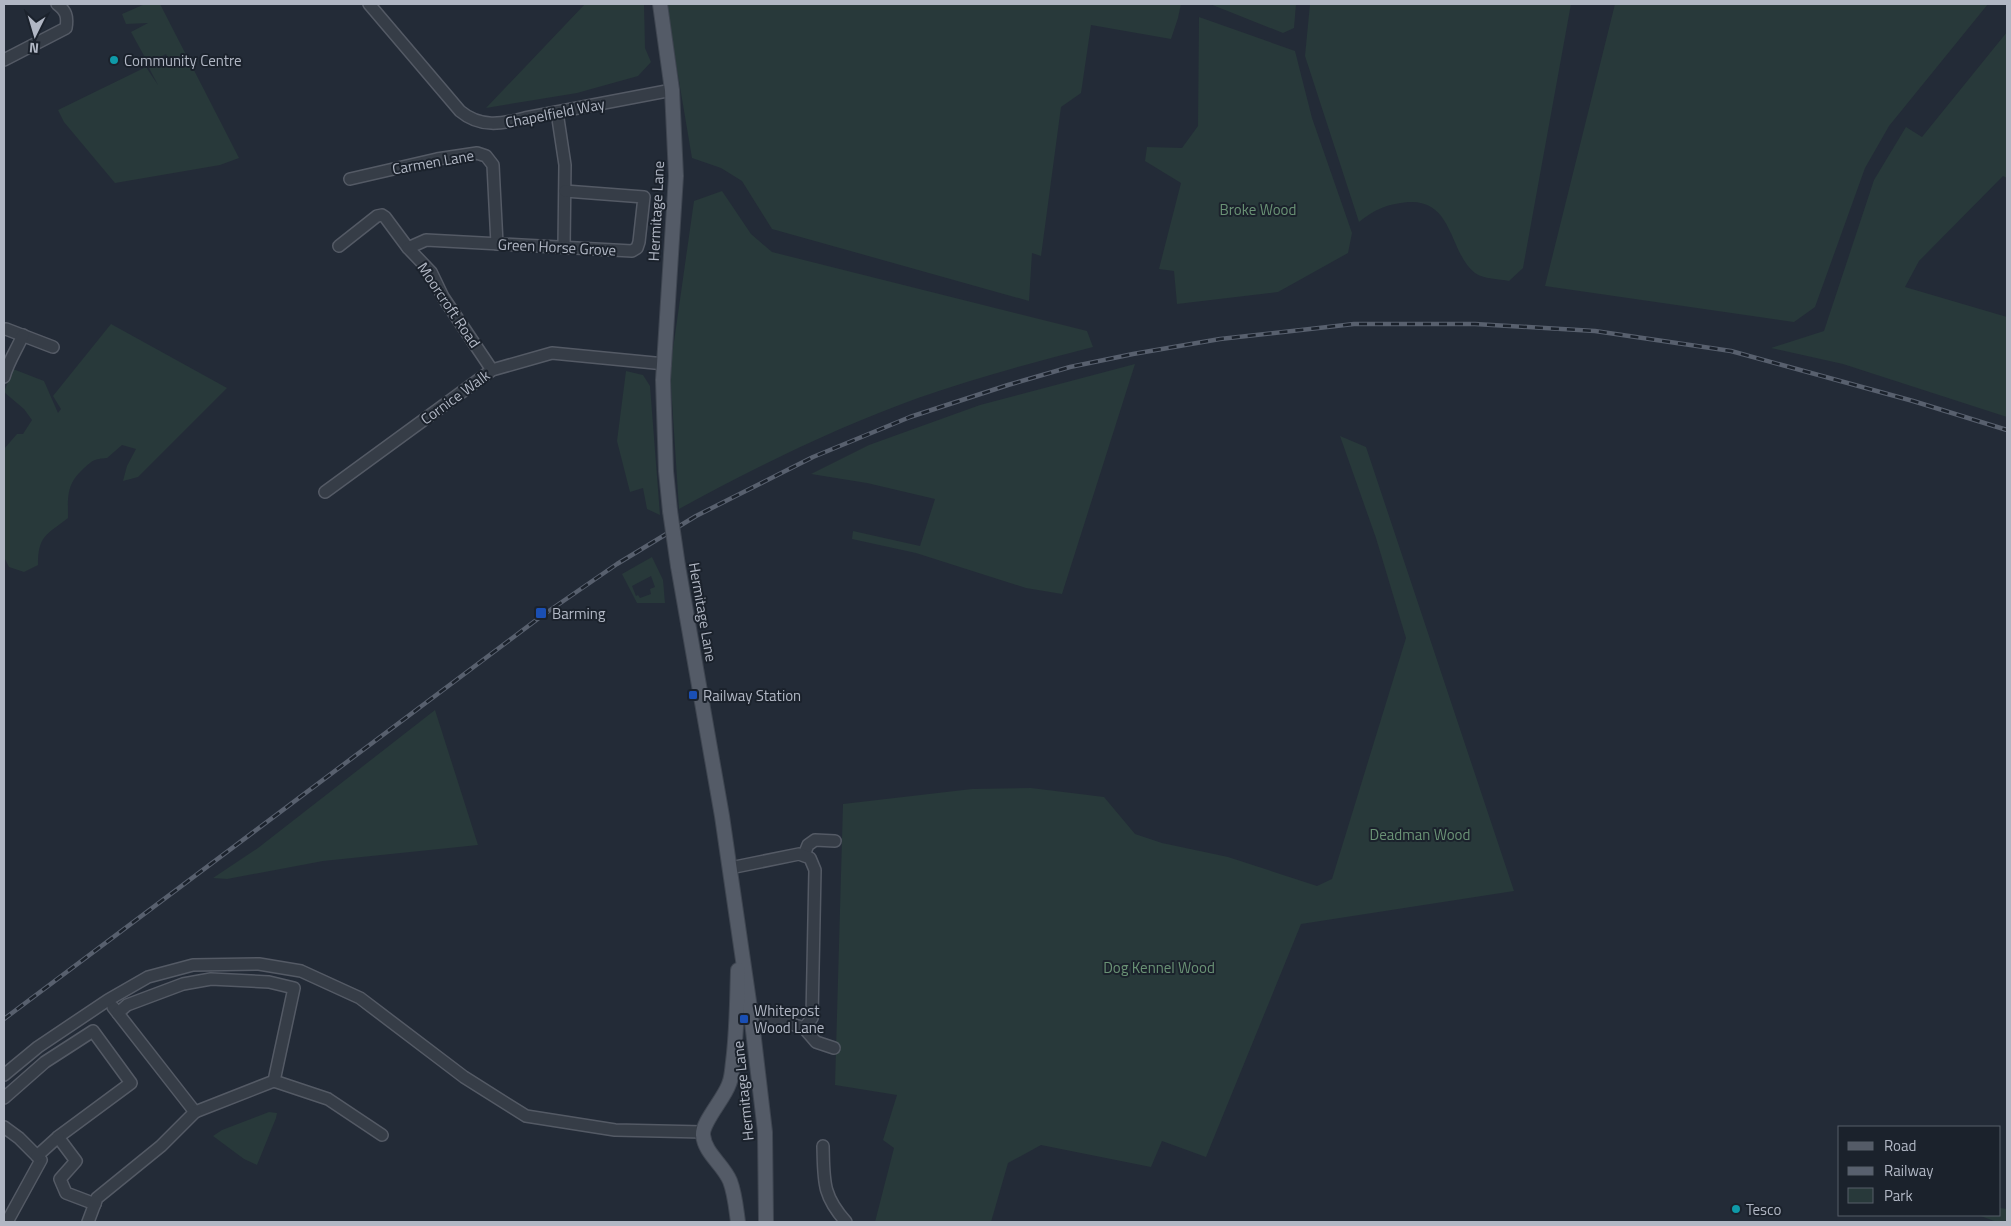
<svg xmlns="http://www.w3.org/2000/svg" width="2011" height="1226" font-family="'Titillium Web',sans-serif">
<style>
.green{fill:#28393a;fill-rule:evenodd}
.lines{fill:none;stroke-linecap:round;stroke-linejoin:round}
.minor-casing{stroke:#545a65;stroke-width:14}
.major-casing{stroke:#3f4651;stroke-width:16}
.minor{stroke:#363d47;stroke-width:11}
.major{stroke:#545b67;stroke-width:14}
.rail-casing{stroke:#58606e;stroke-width:4.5}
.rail{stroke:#1b222c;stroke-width:2.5;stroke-dasharray:8;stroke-linecap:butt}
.major-bridge-casing{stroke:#3f4651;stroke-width:16;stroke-linecap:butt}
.major-bridge{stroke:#545b67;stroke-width:14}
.culture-dot{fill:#0f9aa8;stroke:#1b222c;stroke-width:2}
.transit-dot{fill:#1a4fb4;stroke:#1b222c;stroke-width:2}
.labels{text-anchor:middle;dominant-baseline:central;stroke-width:4;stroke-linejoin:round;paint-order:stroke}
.poi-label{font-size:15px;fill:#b1b7c4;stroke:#1b222c;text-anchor:start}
.street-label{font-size:15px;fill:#b1b7c4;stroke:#1b222c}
.park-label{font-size:15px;fill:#6a9275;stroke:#1b222c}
</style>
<rect width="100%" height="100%" fill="#232b37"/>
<g class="green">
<polygon points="145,4 160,4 239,158 220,165 115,183 64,122 58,110 146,67 158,85 149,68 168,58 166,54 148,63 131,32 148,23 126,24 122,14"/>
<polygon points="585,4 644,4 645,48 651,62 638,76 577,93 486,108"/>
<polygon points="666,4 1181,4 1178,18 1171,39 1091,25 1081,93 1061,107 1041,256 1032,253 1029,301 772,229 742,181 721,168 692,158"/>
<polygon points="1210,4 1296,4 1294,28 1283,33"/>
<path d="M1310 4H1571L1523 268 1509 281C1500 279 1483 279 1475 273 1449 253 1454 199 1408 202 1387 204 1375 209 1359 222L1305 56Z"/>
<polygon points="1615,4 1988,4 1889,126 1865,168 1815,307 1794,322 1545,286"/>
<polygon points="1199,17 1295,51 1312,118 1352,233 1348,253 1278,292 1177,304 1174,271 1159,269 1181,183 1145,161 1147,147 1182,148 1198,126"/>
<polygon points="2007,32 2007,178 2003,176 1919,261 1905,287 2007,317 2007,417 1843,364 1771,348 1824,331 1874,180 1906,127 1922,137"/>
<path d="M722 191 751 234 772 252 1087 331 1093 347C1035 362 975 378 918 398 835 428 756 467 679 509L670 370 694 201Z"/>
<path d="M111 324 227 388 138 477 123 481 127 466 136 449 122 445 107 458C94 459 93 460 83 469 66 485 68 497 68 518 46 535 38 536 38 565L24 572 9 567 4 557V449L17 434H23L32 420 24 409 4 392 13 369 44 381 58 413 61 409 53 396Z"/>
<polygon points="1135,364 1062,594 1026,588 916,553 852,539 853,531 920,546 935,499 867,483 811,474 869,445 980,405"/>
<polygon points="626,371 643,375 650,386 660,515 647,509 643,488 630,492 617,441"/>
<polygon points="1340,436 1366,447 1514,891 1301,924 1206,1157 1162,1141 1151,1167 1041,1145 1008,1163 991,1222 875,1222 894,1148 883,1140 897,1095 835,1085 843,804 972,789 1031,788 1104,797 1135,834 1162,843 1228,857 1317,886 1332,879 1406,638 1376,538"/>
<path d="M652 557 663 580 665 603H637L622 574ZM651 576 655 587 650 589 651 594 640 598 638 595 636 596 632 586Z"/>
<polygon points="435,710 478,845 323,861 227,879 213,878 258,848"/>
<polygon points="269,1112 277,1113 276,1118 257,1165 244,1159 213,1136 222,1130"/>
<polygon points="2000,1208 2007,1209 2007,1222 1997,1222 1978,1215 2000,1215"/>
</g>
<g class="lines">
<g class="minor-casing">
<g id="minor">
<path d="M369 4 460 111C480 128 502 124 525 118L672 90"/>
<path d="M4 60 66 28C68 16 66 11 57 4"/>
<polyline points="557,112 565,165 564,247"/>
<polyline points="350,179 437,159 477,153 486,156 493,165 497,244"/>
<polyline points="339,246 377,216 382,215 385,217 408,248 431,272 443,297 492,370"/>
<polyline points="408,248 426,240 632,251 637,248 639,242 644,197 565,191"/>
<polyline points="6,329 53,347"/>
<path d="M4 377C8 362 17 349 23 335"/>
<polyline points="325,492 492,370 552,353 665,364"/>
<polyline points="804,855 808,845 815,840 835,841"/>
<polyline points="730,868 799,854 810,858 815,870 812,1018 804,1028 779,1020 752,1022"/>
<polyline points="113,1007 195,1112 274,1081"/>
<polyline points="118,1013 127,1005 183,984 211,979 269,982 294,988 274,1081 328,1099 382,1135"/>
<polyline points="804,1028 816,1042 834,1048"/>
<polyline points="4,1075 38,1047 108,1000 148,977 193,965 259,964 301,971 360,998 464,1077 526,1116 615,1130 703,1132"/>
<polyline points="4,1098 45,1062 93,1031 131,1083 58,1137 76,1161 60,1179 66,1193 95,1204"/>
<polyline points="4,1127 19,1138 41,1160 7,1222"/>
<path d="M823 1146C824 1181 822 1195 846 1222"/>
<polyline points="37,1156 58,1137"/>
<polyline points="88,1222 97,1198 161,1146 195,1112"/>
</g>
</g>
<g class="major-casing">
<g id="major">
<polyline points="660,4 672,90 676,176 663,380 666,471 670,511"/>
<polyline points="678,566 722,816 752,1022 765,1132 766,1222"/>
<path d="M738 1222C736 1208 735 1194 730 1181 723 1164 705 1154 703 1135 702 1122 724 1099 729 1084 732 1077 732 1069 733 1062 737 1031 737 1000 738 970"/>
</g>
</g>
<use href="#minor" class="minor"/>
<use href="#major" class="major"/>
<g class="rail-casing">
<polyline id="rail" points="4,1019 543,615 617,564 696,516 813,457 910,417 1008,385 1070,367 1133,354 1220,339 1354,324 1475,324 1595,331 1731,351 1913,401 2007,430"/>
</g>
<use href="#rail" class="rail"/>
<g class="major-bridge-casing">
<polyline id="major-bridge" points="670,511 678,566"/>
</g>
<use href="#major-bridge" class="major-bridge"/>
</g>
<g class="culture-dot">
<circle cx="114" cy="60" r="5"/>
<circle cx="1736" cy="1209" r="5"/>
</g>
<g class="transit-dot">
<rect x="535" y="607" width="12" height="12" rx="2.5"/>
<rect x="688" y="690" width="10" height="10" rx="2.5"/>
<rect x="739" y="1014" width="10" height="10" rx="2.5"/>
</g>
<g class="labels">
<g class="poi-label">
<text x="124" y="60">Community Centre</text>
<text x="552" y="613">Barming</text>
<text x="703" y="695">Railway Station</text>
<text x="754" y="1010">Whitepost<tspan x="754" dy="17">Wood Lane</tspan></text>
<text x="1746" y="1209">Tesco</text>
</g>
<g class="street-label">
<text transform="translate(555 113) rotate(-11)">Chapelfield Way</text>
<text transform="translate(433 162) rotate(-10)">Carmen Lane</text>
<text transform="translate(656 211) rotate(-87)">Hermitage Lane</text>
<text transform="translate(557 247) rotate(3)">Green Horse Grove</text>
<text transform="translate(449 305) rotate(56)">Moorcroft Road</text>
<text transform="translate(455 397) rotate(-36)">Cornice Walk</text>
<text transform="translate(703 612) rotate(80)">Hermitage Lane</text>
<text transform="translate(743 1091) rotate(-96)">Hermitage Lane</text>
</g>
<g class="park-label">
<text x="1258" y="209">Broke Wood</text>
<text x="1420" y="834">Deadman Wood</text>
<text x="1159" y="967">Dog Kennel Wood</text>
</g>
</g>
<rect width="2011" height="1226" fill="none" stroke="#b1b7c4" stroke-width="10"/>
<rect x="1838" y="1126" width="162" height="90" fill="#1b222c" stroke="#575e69"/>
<rect x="1848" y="1142" width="25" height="8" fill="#545b67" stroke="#575e69"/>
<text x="1884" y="1151" font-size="15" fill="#b1b7c4">Road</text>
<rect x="1848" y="1167" width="25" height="8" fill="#58606e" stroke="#575e69"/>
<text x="1884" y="1176" font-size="15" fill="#b1b7c4">Railway</text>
<rect x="1848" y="1188" width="25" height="15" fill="#28393a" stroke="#575e69"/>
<text x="1884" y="1201" font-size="15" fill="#b1b7c4">Park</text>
<g transform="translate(35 35) rotate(185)" stroke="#1b222c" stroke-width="4" paint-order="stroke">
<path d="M0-4L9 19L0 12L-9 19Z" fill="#b1b7c4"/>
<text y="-8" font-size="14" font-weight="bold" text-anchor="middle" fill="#b1b7c4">N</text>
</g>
</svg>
